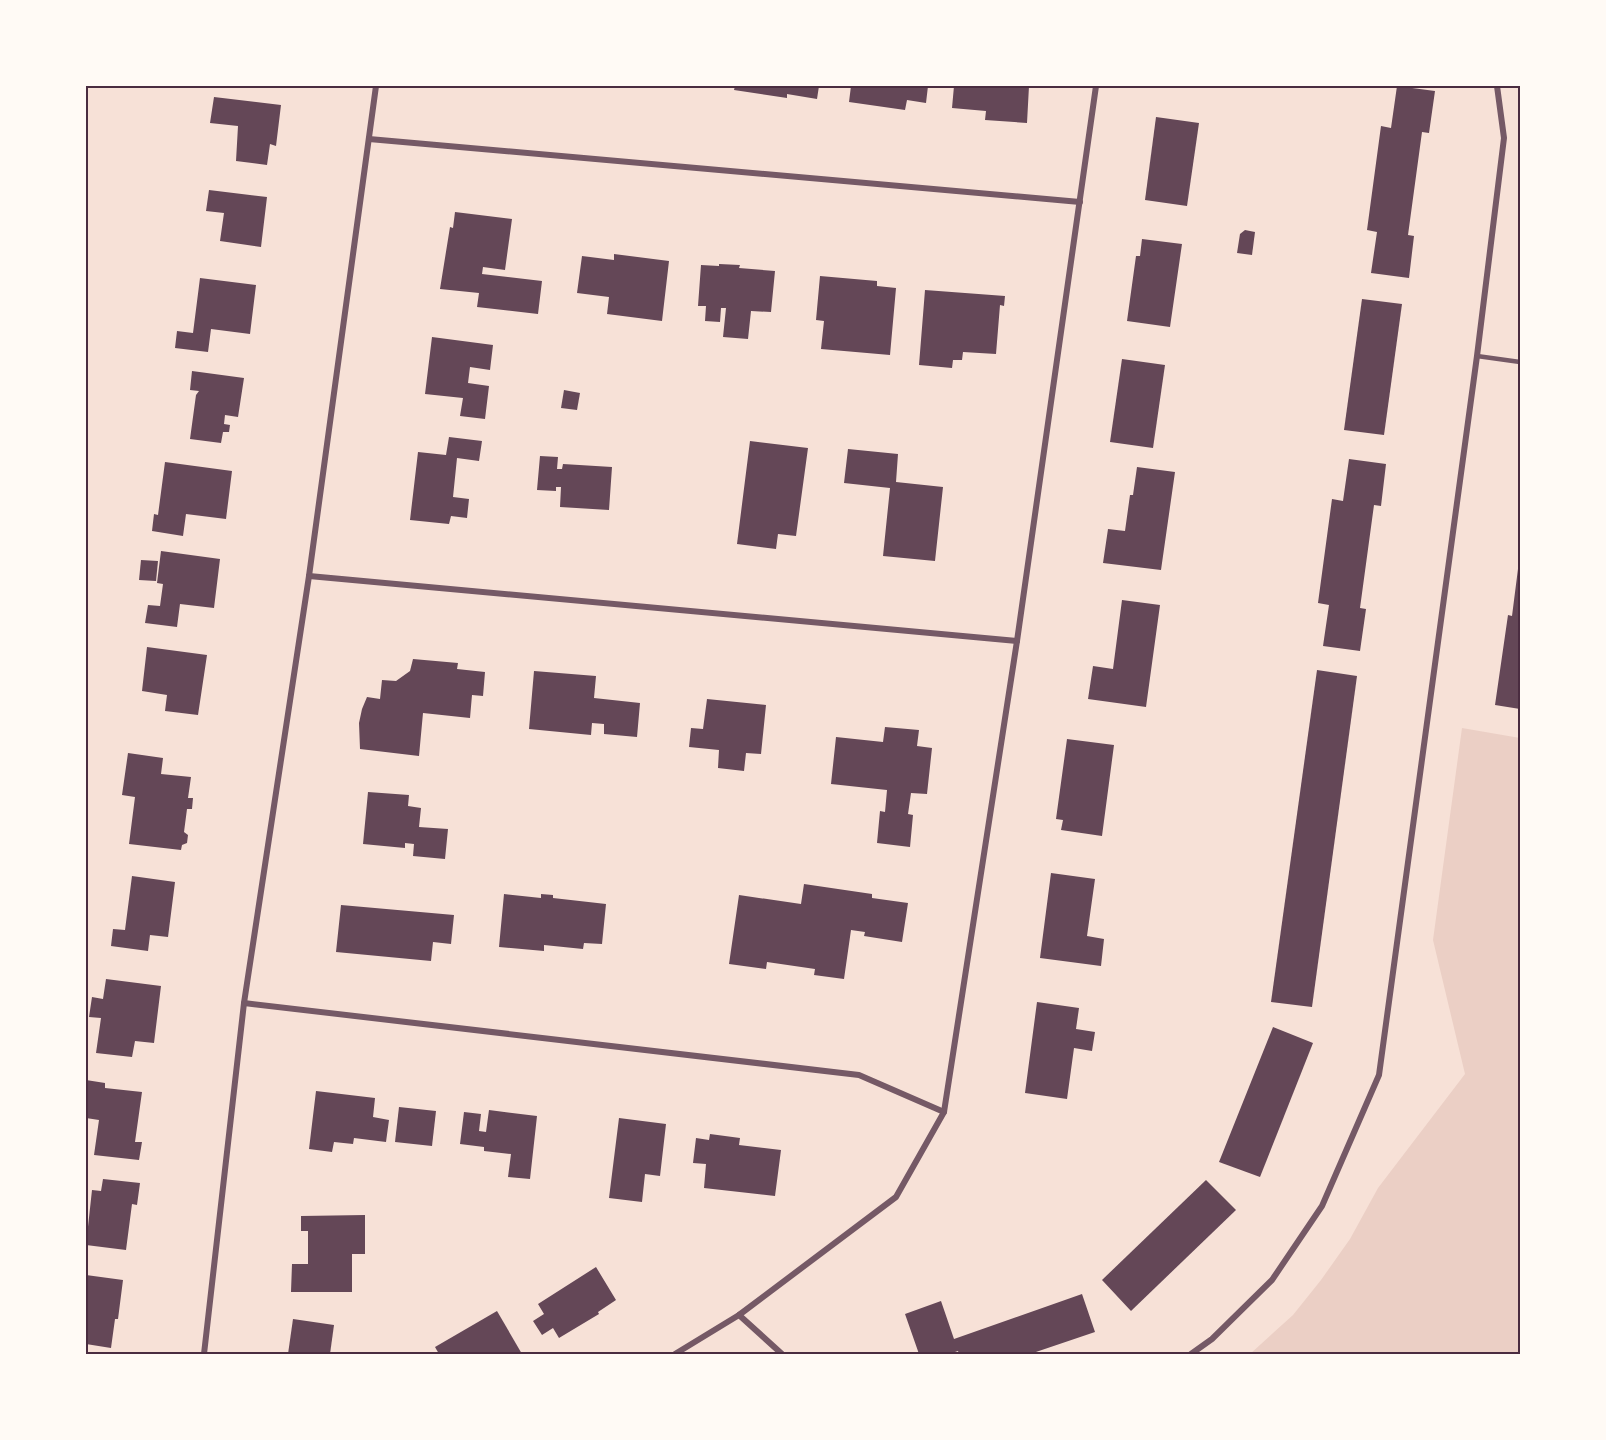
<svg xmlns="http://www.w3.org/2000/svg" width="1606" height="1440" font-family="'DejaVu Sans',sans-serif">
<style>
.green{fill:#ebcfc5}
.building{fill:#644757}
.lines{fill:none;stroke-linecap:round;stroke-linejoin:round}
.service{stroke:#755966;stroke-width:4.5}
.minor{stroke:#755966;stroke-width:6}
.neatline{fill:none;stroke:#4a2c40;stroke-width:2}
</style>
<rect width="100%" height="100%" fill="#f7e1d7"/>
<polygon class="green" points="1462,728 1520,738 1520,1354 1250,1354 1293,1315 1321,1280 1350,1239 1378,1188 1465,1074 1433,940"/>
<g class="building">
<polygon points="735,86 819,86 817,99 787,94 787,98 734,90"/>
<polygon points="851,86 928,86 926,103 907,100 905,110 849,102"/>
<polygon points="954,86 1029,86 1027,123 985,120 986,111 952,108"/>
<polygon points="1397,86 1435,91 1429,133 1422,132 1408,235 1414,236 1409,278 1371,273 1377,232 1367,230 1381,126 1391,128"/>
<polygon points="214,97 281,105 276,146 270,144 267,165 236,161 238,126 210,123"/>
<polygon points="1156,117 1199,123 1187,206 1145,200"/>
<polygon points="209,190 267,197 261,247 220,241 224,213 206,211"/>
<polygon points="455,212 512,219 505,270 483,267 482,274 542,281 538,314 477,307 479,293 440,289 450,227 453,228"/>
<polygon points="1245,230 1255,232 1252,255 1237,253 1240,234"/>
<polygon points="1142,239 1182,244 1170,327 1127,321 1136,256 1140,256"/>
<polygon points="614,254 669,261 662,321 607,314 609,297 577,293 582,256 614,260"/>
<polygon points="719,264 740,265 739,268 775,271 771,312 751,311 748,339 723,337 726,308 721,308 720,322 705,321 706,306 698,306 701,265 719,266"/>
<polygon points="820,276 877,281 877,286 896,288 890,355 821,349 824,321 816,320"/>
<polygon points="200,278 256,285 250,334 211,329 208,352 175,348 177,331 193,333"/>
<polygon points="925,290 1005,296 1004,306 1000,305 996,354 963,352 962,360 953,360 952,368 919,365"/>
<polygon points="1362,299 1402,304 1384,435 1344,430"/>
<polygon points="432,337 493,345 490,370 470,367 468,383 489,386 485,419 460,416 463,398 425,394"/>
<polygon points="1122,359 1165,365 1153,448 1110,442"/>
<polygon points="192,371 244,378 238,417 225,415 224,424 230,425 229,432 223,432 221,443 190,439 196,395 199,391 190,390"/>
<polygon points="564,390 580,393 577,410 561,408"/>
<polygon points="449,437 482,441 479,461 457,458 453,497 469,499 467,518 451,516 449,524 410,520 418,452 446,455"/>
<polygon points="750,441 808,448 796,536 778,534 776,549 737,544"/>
<polygon points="848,449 898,454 896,482 943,487 935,561 883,556 890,488 844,483"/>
<polygon points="540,456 558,457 557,469 562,469 563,464 612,467 609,510 560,507 561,487 556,487 556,491 537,490"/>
<polygon points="1349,459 1386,464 1381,506 1374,505 1360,608 1366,609 1360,651 1323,646 1329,605 1318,603 1332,499 1343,501"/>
<polygon points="165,462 232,471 226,519 186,514 183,536 152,531 154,514 158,515"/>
<polygon points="1137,467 1175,472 1161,570 1103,563 1108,529 1125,531 1130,495 1133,495"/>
<polygon points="161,551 220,559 214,608 180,604 177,627 145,623 148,605 160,606 163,584 157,583"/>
<polygon points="141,560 158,561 156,581 139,580"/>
<polygon points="1519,561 1520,561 1520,709 1495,705 1508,615 1512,616"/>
<polygon points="1122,600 1160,605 1146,707 1088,699 1093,666 1113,669"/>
<polygon points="147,647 207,655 198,715 165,711 167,695 142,691"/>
<polygon points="413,659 458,663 457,669 485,672 483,696 472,695 470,718 423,713 419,756 360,749 359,723 362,709 367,697 380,699 382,680 396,681 410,671"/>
<polygon points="1317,670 1357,676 1312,1007 1271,1002"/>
<polygon points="534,671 596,676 594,698 640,703 637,737 604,734 604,724 592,723 591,735 529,729"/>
<polygon points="707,699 766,705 761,754 746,753 744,771 718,768 719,750 689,747 691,728 703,729"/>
<polygon points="885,727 919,730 917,746 932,748 927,794 911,793 908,814 913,815 910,847 877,843 880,811 885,812 887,790 831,784 836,737 883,742"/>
<polygon points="1067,739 1114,745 1102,836 1061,830 1063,820 1056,819"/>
<polygon points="128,753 163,758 161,774 191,777 188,798 193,798 192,809 187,809 184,832 188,835 187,843 182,845 181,850 129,844 135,797 122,795"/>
<polygon points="368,792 409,795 408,806 421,808 419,827 448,829 445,859 413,856 414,844 405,843 405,848 363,844"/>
<polygon points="1051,873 1095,879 1087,936 1104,939 1101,966 1040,958"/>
<polygon points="132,876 175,882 168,937 150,935 148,951 111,946 113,929 125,930"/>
<polygon points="804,884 872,894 872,898 908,903 902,942 864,936 865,932 851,930 844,979 814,975 815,969 767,962 766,969 729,964 739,895 801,904"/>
<polygon points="504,894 541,898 541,894 553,895 553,898 606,904 602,944 584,943 583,949 544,945 544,951 499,947"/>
<polygon points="341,905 454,915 451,944 433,942 431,961 336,952"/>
<polygon points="106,979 161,986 154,1043 135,1041 132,1057 96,1053 101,1018 89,1017 92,997 103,999"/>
<polygon points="1037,1002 1079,1008 1076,1029 1095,1032 1092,1051 1074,1048 1067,1099 1025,1093"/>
<polygon points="1273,1027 1313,1043 1260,1177 1219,1162"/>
<polygon points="86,1080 105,1083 105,1088 142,1092 135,1142 142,1142 139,1160 94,1155 99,1120 86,1118"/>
<polygon points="316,1091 375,1098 373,1117 389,1120 386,1142 354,1138 353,1144 334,1142 332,1152 309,1149"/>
<polygon points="399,1107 436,1111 432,1146 395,1142"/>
<polygon points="489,1110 537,1116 530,1179 508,1177 511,1154 484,1151 484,1147 460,1144 464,1112 481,1114 479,1131 486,1132"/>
<polygon points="619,1118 666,1124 660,1176 645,1174 642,1202 609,1198"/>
<polygon points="710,1134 740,1138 739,1145 781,1150 775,1196 704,1188 706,1164 693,1163 696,1138 709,1140"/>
<polygon points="103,1179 140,1183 137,1205 132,1204 126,1250 86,1245 92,1190 101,1191"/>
<polygon points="1206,1180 1236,1210 1131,1311 1102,1280"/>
<polygon points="365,1215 365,1254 352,1254 352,1292 291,1292 292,1264 308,1264 308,1231 301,1231 301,1216"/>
<polygon points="596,1267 616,1300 598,1312 599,1314 559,1338 553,1328 542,1335 533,1321 544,1314 538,1304"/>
<polygon points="86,1275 123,1280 118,1319 115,1319 111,1348 86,1344"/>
<polygon points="1082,1294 1095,1332 1030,1354 959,1354 958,1351 949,1354 919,1354 905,1314 941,1301 954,1339"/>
<polygon points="497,1311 522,1354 439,1354 435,1347"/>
<polygon points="293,1319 334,1325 330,1354 288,1354"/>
</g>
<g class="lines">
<polyline class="service" points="1477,356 1520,362"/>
<g class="minor">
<polyline points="369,139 1080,202"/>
<polyline points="309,576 1017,641"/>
<polyline points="244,1003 859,1075 944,1112"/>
<polyline points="739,1315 782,1354"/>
<polyline points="204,1354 244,1003 309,576 376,86"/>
<polyline points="675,1354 739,1315 896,1197 944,1112 1017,641 1096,86"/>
<polyline points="1191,1354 1212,1339 1272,1280 1322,1206 1379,1075 1477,356 1504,138 1497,86"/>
</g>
</g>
<rect width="1606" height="1440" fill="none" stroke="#fffaf5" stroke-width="174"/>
<rect x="87" y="87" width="1432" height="1266" class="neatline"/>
</svg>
